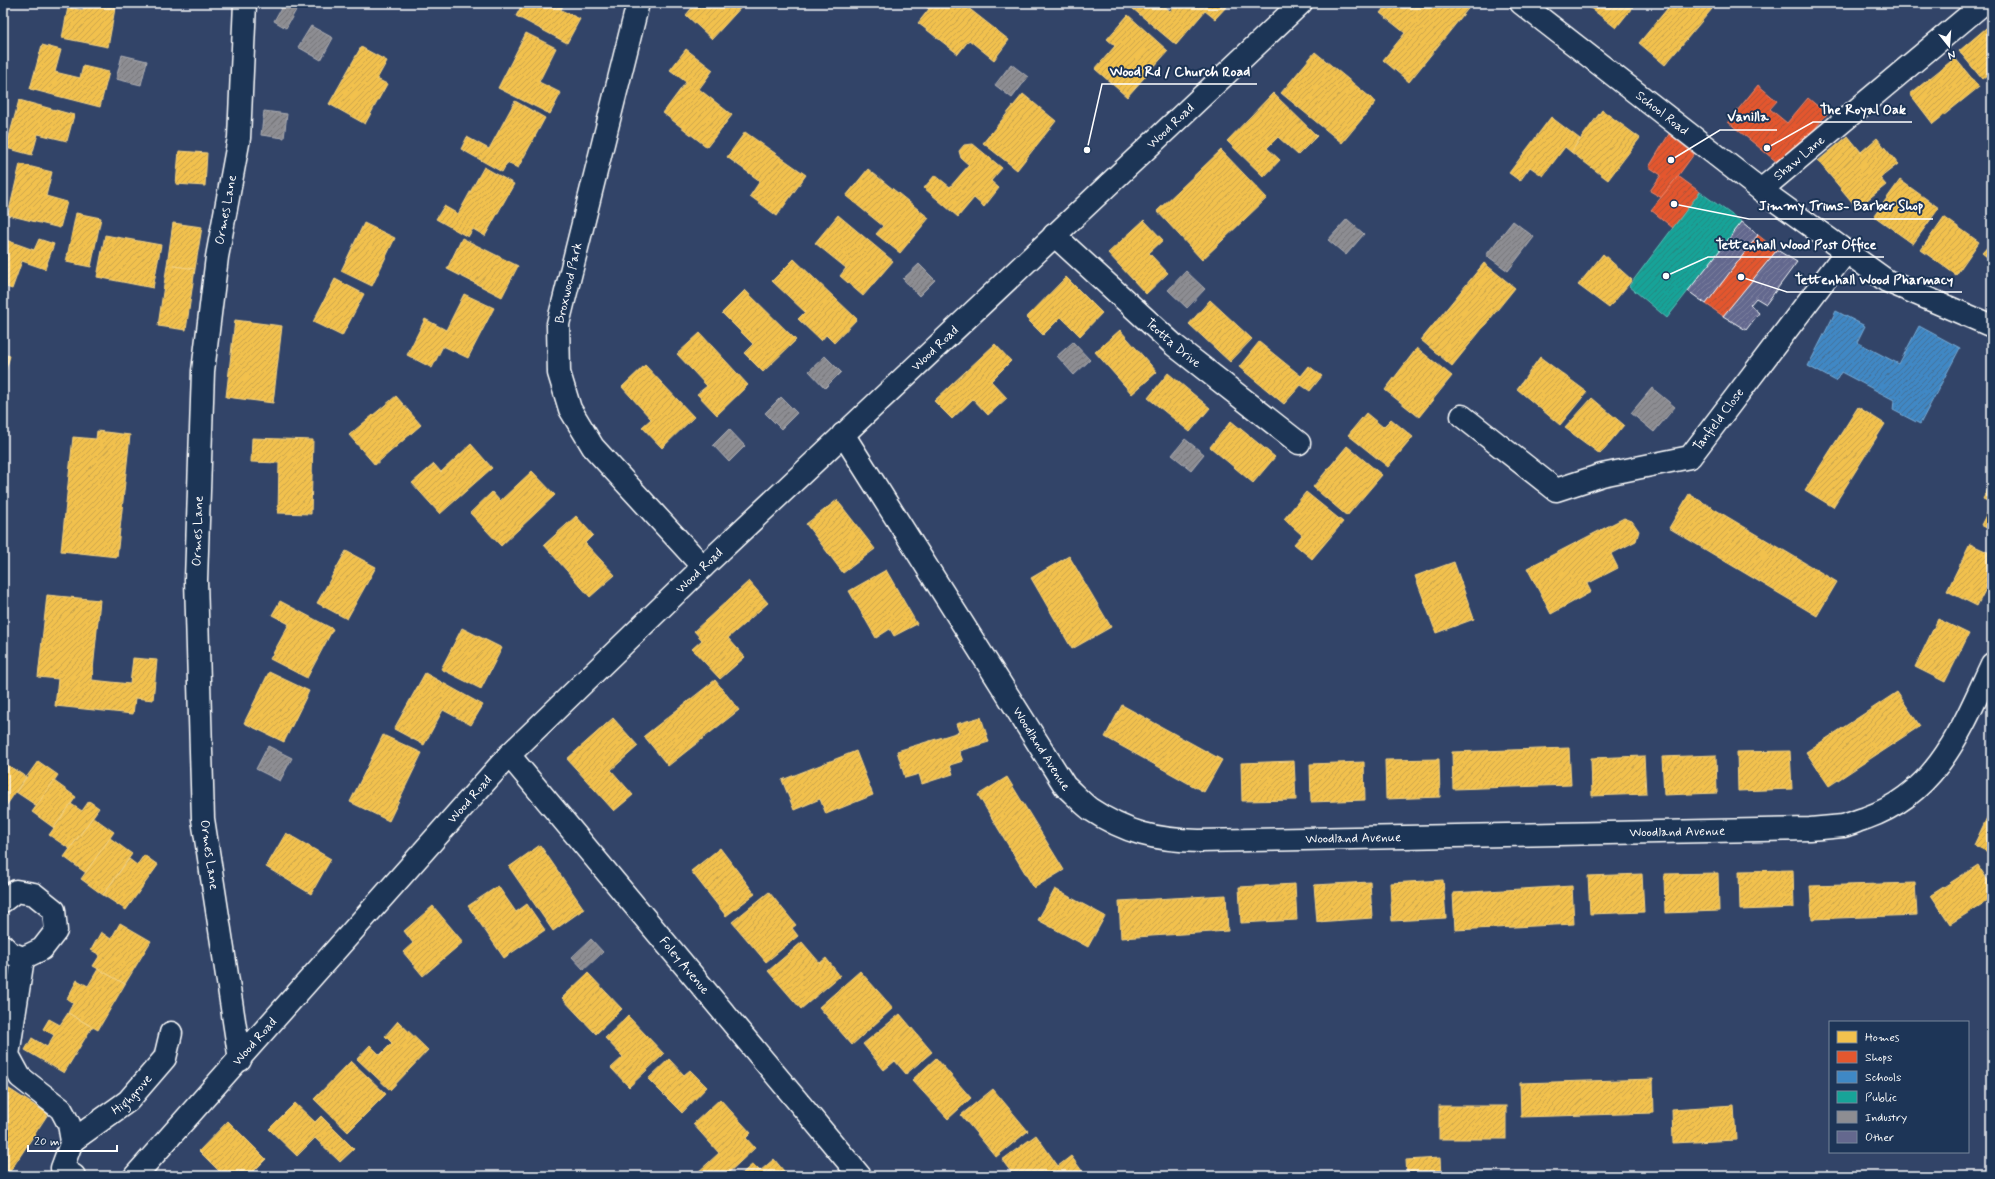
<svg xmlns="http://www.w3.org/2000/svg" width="1995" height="1179" font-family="Mynerve,sans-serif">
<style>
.homes{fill:url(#homes-hatch);stroke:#f6d483}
.shops{fill:url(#shops-hatch);stroke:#ec896d}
.schools{fill:url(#schools-hatch);stroke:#79acd6}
.public{fill:url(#public-hatch);stroke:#5dbfb7}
.industry{fill:url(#industry-hatch);stroke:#afafb3}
.building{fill:url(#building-hatch);stroke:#fff}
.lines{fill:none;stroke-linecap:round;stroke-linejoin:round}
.minor-casing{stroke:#fff;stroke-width:25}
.minor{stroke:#1d3557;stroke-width:22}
.labels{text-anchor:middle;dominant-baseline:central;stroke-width:4;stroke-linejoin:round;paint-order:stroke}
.street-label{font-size:13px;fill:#fff;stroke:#1d3557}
.leader{fill:none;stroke:#fff;stroke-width:1.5}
.callout-dot{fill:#fff;stroke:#1d3557;stroke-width:1.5}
.callout-label{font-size:14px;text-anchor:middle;font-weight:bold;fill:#fff;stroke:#1d3557;stroke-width:4;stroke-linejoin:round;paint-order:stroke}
</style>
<defs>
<pattern id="homes-hatch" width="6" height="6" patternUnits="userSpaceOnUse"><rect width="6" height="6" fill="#f2c14e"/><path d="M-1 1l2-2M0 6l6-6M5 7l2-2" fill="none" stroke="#c8a44e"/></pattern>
<pattern id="shops-hatch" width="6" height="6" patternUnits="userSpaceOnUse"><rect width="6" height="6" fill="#e4572e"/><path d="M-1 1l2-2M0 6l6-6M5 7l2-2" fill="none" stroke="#af5338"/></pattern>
<pattern id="schools-hatch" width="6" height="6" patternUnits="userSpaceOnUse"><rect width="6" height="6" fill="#3f88c5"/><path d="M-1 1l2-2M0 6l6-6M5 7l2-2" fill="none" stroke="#447095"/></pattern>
<pattern id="public-hatch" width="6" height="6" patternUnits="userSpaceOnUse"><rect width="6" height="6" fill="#17a398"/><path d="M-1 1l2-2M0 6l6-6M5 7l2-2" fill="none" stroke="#278981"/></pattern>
<pattern id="industry-hatch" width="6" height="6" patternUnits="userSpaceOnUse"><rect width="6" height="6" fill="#8d8d92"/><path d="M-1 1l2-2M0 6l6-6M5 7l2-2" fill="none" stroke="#76767a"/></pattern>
<pattern id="building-hatch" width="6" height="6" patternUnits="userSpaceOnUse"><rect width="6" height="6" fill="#64688e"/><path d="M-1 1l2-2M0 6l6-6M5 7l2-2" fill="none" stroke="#7b7f9f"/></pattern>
</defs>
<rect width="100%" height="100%" fill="#324468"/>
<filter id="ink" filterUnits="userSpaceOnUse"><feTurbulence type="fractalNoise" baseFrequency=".025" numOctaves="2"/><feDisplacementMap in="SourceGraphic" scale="8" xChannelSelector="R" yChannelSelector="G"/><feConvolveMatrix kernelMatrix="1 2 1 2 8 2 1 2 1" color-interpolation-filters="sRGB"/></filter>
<g filter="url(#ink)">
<g class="homes">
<polygon points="84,3 116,3 108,47 62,38 68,7 83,10"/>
<polygon points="523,3 564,3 561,10 580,19 567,43 516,16"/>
<polygon points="696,3 745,3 712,39 686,15"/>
<polygon points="921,3 962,3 1009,40 994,60 969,40 958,54 918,23 929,9"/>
<polygon points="1126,3 1161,3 1170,11 1177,3 1229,4 1215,19 1205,11 1176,45"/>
<polygon points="1388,3 1468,3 1471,5 1409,82 1383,60 1405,33 1380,13"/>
<polygon points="1584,3 1636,3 1616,28"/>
<polygon points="1672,3 1717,3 1665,65 1639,43"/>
<polygon points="1128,15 1168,51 1127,97 1095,69 1115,46 1107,39"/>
<polygon points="1992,23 1992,71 1982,79 1959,51"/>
<polygon points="526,33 556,48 539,82 561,93 550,114 498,88"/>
<polygon points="42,45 61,50 55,72 80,78 83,66 109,72 100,107 30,89"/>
<polygon points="361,47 387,61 377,79 387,84 365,124 329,104"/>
<polygon points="686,49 713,70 699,89 732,115 707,147 663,113 686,82 670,70"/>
<polygon points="1315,52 1376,102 1342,143 1281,93"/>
<polygon points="1955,58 1979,87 1933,124 1910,94"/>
<polygon points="1273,93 1317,136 1298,155 1278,137 1267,148 1280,160 1264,177 1227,141"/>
<polygon points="1023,94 1056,121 1017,170 983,143"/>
<polygon points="19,100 74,115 67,141 38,134 32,155 6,148"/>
<polygon points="515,101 545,118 518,168 507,163 502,172 461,149 467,137 489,149"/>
<polygon points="1602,110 1640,138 1608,180 1571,152"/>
<polygon points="1551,117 1580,139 1571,152 1565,147 1543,176 1530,167 1520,181 1509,173"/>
<polygon points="745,132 806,175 777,216 750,196 760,181 727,157"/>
<polygon points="1848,136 1861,152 1877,138 1898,164 1880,178 1886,185 1857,208 1818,161"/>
<polygon points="973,144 1002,168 991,181 999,188 984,207 974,198 958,217 924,188 935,175 950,187 969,165 961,158 959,151 964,145"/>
<polygon points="1221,150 1267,198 1202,260 1157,211"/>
<polygon points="179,151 207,153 205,186 176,184"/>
<polygon points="20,164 52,172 46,196 67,202 60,228 8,215"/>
<polygon points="484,167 514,184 485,236 473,229 468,237 436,219 444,206 458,214"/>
<polygon points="868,169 929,218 900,253 876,234 883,226 846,196"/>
<polygon points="1900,180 1939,208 1913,244 1874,216"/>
<polygon points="76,213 101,218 91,267 66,262"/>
<polygon points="838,215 893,261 863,296 840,276 846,268 815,243"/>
<polygon points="1944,217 1979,242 1956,275 1921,250"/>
<polygon points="1144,220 1163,240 1149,253 1168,273 1146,294 1108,253"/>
<polygon points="173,223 202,227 195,269 167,265"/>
<polygon points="364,223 395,238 372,286 341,271"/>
<polygon points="105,235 161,245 153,288 97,277"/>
<polygon points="462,238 518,266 502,297 447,269"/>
<polygon points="3,239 34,250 39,239 54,244 45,269 22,261 12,289 3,286"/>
<polygon points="1992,242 1992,261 1982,253"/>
<polygon points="1603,254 1632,280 1609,308 1578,285"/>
<polygon points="794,259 857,319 834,343 826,335 821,341 798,319 805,312 772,281"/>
<polygon points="1484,263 1515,288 1452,366 1421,340"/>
<polygon points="167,265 195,269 186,330 158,326"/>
<polygon points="1066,277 1102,313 1080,336 1061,317 1043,335 1026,318"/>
<polygon points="335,279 364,294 342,336 313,322"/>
<polygon points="745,290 796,340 763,372 744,353 753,344 722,313"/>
<polygon points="464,294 494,308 468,358 443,346 432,368 407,355 425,319 446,330"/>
<polygon points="1210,300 1252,339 1230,362 1189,324"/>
<polygon points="235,320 282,326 273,403 226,397"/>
<polygon points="1120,330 1157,372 1132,394 1095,352"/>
<polygon points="700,333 748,385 717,415 697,394 707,386 677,354"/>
<polygon points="1259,342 1301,376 1309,366 1322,376 1310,391 1301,385 1284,404 1239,367"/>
<polygon points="995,344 1011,361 991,381 1007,398 988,415 973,399 952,419 934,401"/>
<polygon points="1417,348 1452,376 1419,417 1385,390"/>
<polygon points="3,354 10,356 3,379"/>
<polygon points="1540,357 1587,392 1560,425 1517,389"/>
<polygon points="645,365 694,417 662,448 642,427 651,419 622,387"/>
<polygon points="1168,373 1210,408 1190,432 1148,398"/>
<polygon points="396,396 421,425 375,465 349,435"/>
<polygon points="1592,398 1624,425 1600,454 1565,428"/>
<polygon points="1858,407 1885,424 1833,507 1805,490"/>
<polygon points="1366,413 1383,427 1391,419 1413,437 1388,467 1348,435"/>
<polygon points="1231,421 1275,457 1253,483 1210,447"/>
<polygon points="97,431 130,435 117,557 61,551 73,437 96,439"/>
<polygon points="252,438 313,440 311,514 278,513 279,463 251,462"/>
<polygon points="471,444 492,468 440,514 412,483 434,464 441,472"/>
<polygon points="1347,446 1382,475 1347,516 1313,487"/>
<polygon points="532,471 555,495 501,546 470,513 492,492 500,501"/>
<polygon points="1992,481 1992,503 1983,499"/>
<polygon points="1306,492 1343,522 1312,559 1294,544 1302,535 1284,519"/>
<polygon points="1689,494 1837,582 1817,616 1669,528"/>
<polygon points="837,500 875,549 843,573 806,524"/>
<polygon points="1992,503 1992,531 1981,525"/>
<polygon points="576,516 593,535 585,543 615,575 590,597 544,545"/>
<polygon points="1624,518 1632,521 1639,531 1636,541 1611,554 1618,568 1587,584 1591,592 1551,614 1527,568"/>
<polygon points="1970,544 1992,554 1992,577 1977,606 1947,591"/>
<polygon points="346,551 376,567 347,619 317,603"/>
<polygon points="1069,556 1111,627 1072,649 1031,578"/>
<polygon points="1454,562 1474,619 1436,633 1415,576"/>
<polygon points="886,570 917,624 894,636 890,629 876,638 849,591"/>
<polygon points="749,581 768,603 728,638 745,657 720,679 692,649 702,640 694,631"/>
<polygon points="47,595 100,600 92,680 130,684 133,658 157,660 153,700 135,698 133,714 55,706 58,679 38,677"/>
<polygon points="280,601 333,629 307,678 270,659 289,624 272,615"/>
<polygon points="1938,619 1969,634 1945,682 1915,667"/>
<polygon points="462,628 502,648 481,689 441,669"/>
<polygon points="269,672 309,691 284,742 244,723"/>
<polygon points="425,673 483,705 471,725 443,710 424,745 394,729"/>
<polygon points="715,680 739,710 668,766 644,736"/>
<polygon points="1897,692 1920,726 1829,786 1806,752"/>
<polygon points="1122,705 1222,760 1204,792 1105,737"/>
<polygon points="981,717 989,742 959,751 963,761 950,765 953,774 922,784 919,774 905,778 897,751 959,732 956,724"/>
<polygon points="613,718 638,746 611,770 633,795 614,811 567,759"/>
<polygon points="383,735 422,753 389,821 350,802"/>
<polygon points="1569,748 1571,785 1453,789 1452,752"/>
<polygon points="856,751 873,795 826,814 820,799 794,810 782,780"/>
<polygon points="1790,751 1792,789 1738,791 1737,752"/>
<polygon points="1716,755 1717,793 1664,795 1662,757"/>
<polygon points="1644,756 1646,794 1592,796 1591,758"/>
<polygon points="1439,759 1440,797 1386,799 1385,760"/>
<polygon points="38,761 58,775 37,806 16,792"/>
<polygon points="1294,761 1296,800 1242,801 1241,763"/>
<polygon points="3,762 26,777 6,806 3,804"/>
<polygon points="1364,762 1365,800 1311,802 1310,764"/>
<polygon points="1007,777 1064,870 1034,888 978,795"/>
<polygon points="54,781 76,797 54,828 32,812"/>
<polygon points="89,801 99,808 70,849 49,835 71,804 82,811"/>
<polygon points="1992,807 1992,854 1974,845"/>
<polygon points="93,817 114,832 86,873 64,857"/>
<polygon points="286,833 331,859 311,894 266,867"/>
<polygon points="110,838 132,854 103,895 81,879"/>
<polygon points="540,845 584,909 553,931 509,867"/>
<polygon points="720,848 755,894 726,916 691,871"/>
<polygon points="144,855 158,865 126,910 103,895 129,859 137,865"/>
<polygon points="1978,865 1992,887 1992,898 1950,924 1931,895"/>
<polygon points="1793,870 1794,908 1740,910 1739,871"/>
<polygon points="1718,873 1719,911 1665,913 1664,874"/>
<polygon points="1642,874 1644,912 1590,914 1588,876"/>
<polygon points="1443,880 1446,918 1392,921 1390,883"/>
<polygon points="1370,882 1372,918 1317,922 1314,885"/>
<polygon points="1915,883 1917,915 1812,919 1810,886"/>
<polygon points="1295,884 1297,920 1241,923 1239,887"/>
<polygon points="498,886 516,912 527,904 545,930 504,958 468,906"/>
<polygon points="1572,886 1574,924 1455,930 1453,893"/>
<polygon points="1055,889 1105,916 1088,947 1038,920"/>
<polygon points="769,892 796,925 792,928 798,936 766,962 732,922"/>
<polygon points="1226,895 1228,931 1121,938 1119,901"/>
<polygon points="433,906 463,942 423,976 403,952 413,943 404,931"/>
<polygon points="120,923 151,941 125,984 93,966 100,955 91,950 101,932 111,939"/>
<polygon points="802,942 820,963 826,958 840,976 801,1009 768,971"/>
<polygon points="98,969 125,984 98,1030 68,1013 73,1003 67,999 77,980 88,986"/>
<polygon points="860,971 893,1008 852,1045 819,1007"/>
<polygon points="588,973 622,1009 596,1034 562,998"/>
<polygon points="68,1013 92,1027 64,1073 25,1050 32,1038 47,1047 54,1035 43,1029 49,1019 60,1025"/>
<polygon points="900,1014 932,1052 906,1074 895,1061 884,1070 863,1044"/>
<polygon points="628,1016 664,1054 629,1087 611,1068 623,1057 605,1038"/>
<polygon points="398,1021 428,1050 390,1090 357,1059 370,1045 380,1055 392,1043 385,1036"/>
<polygon points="936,1058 971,1098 948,1119 912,1080"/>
<polygon points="669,1059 684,1075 690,1070 707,1087 682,1113 648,1079"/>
<polygon points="351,1061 386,1094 348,1132 314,1099"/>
<polygon points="1653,1079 1654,1113 1521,1117 1520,1083"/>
<polygon points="3,1085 48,1114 7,1176 3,1176"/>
<polygon points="993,1089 1028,1131 996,1157 961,1115"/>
<polygon points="720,1099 751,1133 746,1138 755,1148 725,1176 698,1176 696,1174 719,1153 693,1124"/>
<polygon points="295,1103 315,1122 321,1116 354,1149 340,1162 315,1138 297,1156 269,1129"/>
<polygon points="1734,1105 1736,1140 1673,1143 1672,1109"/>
<rect x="1439" y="1106" width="67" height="33"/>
<polygon points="228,1121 266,1159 249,1176 224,1176 199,1151"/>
<polygon points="1036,1135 1058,1166 1071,1156 1085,1175 1014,1176 1002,1160"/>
<polygon points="1440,1158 1441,1176 1407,1176 1406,1160"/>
<polygon points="774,1159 788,1176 739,1176 753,1164 760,1171"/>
</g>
<g class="shops">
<polygon points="1758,85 1777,101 1770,109 1787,123 1808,98 1827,114 1783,167 1728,122"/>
<polygon points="1669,134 1694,154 1662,198 1650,191 1661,175 1649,167"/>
<polygon points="1678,176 1700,192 1673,228 1651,210"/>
<polygon points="1758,235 1777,250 1723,316 1706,304"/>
</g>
<polygon class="schools" points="1836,311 1865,326 1857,342 1899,364 1919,326 1960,348 1920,424 1893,410 1894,400 1841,372 1836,381 1808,366"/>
<polygon class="public" points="1700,192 1742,222 1667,318 1629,286"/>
<g class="industry">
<polygon points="284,3 300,3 286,28 274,21"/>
<polygon points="311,26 333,38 321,60 298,47"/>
<polygon points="122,55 147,61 141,85 116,79"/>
<polygon points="1011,64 1028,77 1012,98 995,85"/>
<polygon points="264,111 287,114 284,138 261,135"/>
<polygon points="1347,219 1364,234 1346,255 1328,240"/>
<polygon points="1513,221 1534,237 1508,271 1486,255"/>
<polygon points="919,264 935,280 919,296 903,279"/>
<polygon points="1186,271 1205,289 1187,308 1168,290"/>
<polygon points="1073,342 1090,360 1074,375 1057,356"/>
<polygon points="825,356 841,372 825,388 809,371"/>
<polygon points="1652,388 1675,407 1654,432 1631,413"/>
<polygon points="781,397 797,413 781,429 765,413"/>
<polygon points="729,429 745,446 729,462 713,445"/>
<polygon points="1185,439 1204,454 1191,470 1172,455"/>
<polygon points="268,746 292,758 280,781 256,769"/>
<polygon points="591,939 603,952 584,970 572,957"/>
</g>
<g class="building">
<polygon points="1742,222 1758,235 1706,304 1688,291"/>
<polygon points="1777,250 1797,262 1766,304 1756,298 1750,305 1759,313 1746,330 1723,316"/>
</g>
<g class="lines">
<g class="minor-casing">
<g id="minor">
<polyline points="638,3 558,324 559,373 570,409 593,447 703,567"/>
<path id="s1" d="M1521 3 1761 190 1887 281 1992 326"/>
<path id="s2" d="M1761 190 1984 3"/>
<path id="s3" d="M1054 235 1174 345 1299 443"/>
<path id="s4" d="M1462 416 1556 490 1602 475 1690 457 1846 252"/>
<path id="s5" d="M843 434 1065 786C1073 793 1081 802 1090 809 1126 833 1156 840 1199 841L1810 829C1821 828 1832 827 1843 826 1851 824 1859 820 1866 818 1938 793 1962 728 1992 664"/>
<path id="s6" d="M509 755 860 1176"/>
<polyline points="3,901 16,891 34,894 54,910 56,931 42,949 23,958 10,953 3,946"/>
<polyline points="23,958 8,1055 20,1077 61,1109 69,1124 72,1141 62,1168 74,1176"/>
<path id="s7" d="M240 1060 203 819 196 580 203 371 217 257 239 138 245 3"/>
<path id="s8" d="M72 1141 128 1101 165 1058 171 1033"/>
<path id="s9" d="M135 1176 509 755 703 567 1301 3"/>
</g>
</g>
<use href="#minor" class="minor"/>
</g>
</g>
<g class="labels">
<g class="street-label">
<text stroke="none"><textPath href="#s1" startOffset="179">School Road</textPath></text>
<text stroke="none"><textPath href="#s9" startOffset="1476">Wood Road</textPath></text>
<text stroke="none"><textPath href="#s2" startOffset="50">Shaw Lane</textPath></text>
<text stroke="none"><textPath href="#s7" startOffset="855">Ormes Lane</textPath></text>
<text transform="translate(569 283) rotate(-77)">Broxwood Park</text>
<text stroke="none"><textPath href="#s3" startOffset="161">Teotta Drive</textPath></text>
<text stroke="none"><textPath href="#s9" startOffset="1152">Wood Road</textPath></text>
<text stroke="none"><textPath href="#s4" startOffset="305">Tanfield Close</textPath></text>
<text stroke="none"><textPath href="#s7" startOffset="532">Ormes Lane</textPath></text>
<text stroke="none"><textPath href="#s9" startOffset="828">Wood Road</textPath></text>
<text stroke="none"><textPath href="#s5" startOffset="372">Woodland Avenue</textPath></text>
<text stroke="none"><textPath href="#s9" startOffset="504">Wood Road</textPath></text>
<text stroke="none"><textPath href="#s5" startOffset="1044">Woodland Avenue</textPath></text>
<text stroke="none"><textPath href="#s5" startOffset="720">Woodland Avenue</textPath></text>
<text transform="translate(209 855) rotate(82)">Ormes Lane</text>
<text stroke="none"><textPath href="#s6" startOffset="274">Foley Avenue</textPath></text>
<text stroke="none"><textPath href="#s9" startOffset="180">Wood Road</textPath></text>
<text stroke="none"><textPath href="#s8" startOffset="76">Highgrove</textPath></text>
</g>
</g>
<path class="leader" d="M1087 150L1102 84H1257M1767 148L1813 122H1912M1671 160L1720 130H1777M1674 204L1749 219H1933M1666 276L1708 257H1884M1741 277L1787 292H1962"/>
<g class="callout-dot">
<circle cx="1087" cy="150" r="4"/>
<circle cx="1767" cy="148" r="4"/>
<circle cx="1671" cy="160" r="4"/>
<circle cx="1674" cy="204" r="4"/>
<circle cx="1666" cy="276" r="4"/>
<circle cx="1741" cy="277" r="4"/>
</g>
<g class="callout-label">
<text x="1180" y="76">Wood Rd / Church Road</text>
<text x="1863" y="114">The Royal Oak</text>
<text x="1748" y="121">Vanilla</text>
<text x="1841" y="210">Jimmy Trims- Barber Shop</text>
<text x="1796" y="249">Tettenhall Wood Post Office</text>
<text x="1874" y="284">Tettenhall Wood Pharmacy</text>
</g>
<rect width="1995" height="1179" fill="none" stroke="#1d3557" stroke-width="16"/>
<rect x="8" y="8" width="1979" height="1163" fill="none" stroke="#fff" stroke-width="1.5" filter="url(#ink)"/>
<rect x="1829" y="1021" width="140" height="132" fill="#1d3557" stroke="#77869a"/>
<rect x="1837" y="1031" width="20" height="12" fill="#f2c14e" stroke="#77869a"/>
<text x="1865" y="1041" font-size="12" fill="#ffffff">Homes</text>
<rect x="1837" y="1051" width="20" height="12" fill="#e4572e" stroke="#77869a"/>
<text x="1865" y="1061" font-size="12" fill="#ffffff">Shops</text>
<rect x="1837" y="1071" width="20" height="12" fill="#3f88c5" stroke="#77869a"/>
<text x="1865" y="1081" font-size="12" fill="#ffffff">Schools</text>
<rect x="1837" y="1091" width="20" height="12" fill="#17a398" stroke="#77869a"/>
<text x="1865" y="1101" font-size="12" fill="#ffffff">Public</text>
<rect x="1837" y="1111" width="20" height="12" fill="#8d8d92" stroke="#77869a"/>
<text x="1865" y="1121" font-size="12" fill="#ffffff">Industry</text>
<rect x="1837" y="1131" width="20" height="12" fill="#64688e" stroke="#77869a"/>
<text x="1865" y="1141" font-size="12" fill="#ffffff">Other</text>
<g transform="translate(1949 46) rotate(163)" stroke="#1d3557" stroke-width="3" paint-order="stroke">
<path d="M0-3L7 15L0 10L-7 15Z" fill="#ffffff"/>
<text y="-6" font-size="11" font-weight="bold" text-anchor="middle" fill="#ffffff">N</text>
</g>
<path d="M28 1145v6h89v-6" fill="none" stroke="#ffffff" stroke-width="2"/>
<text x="34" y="1145" font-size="12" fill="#ffffff" stroke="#1d3557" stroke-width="3" paint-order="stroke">20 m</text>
</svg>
